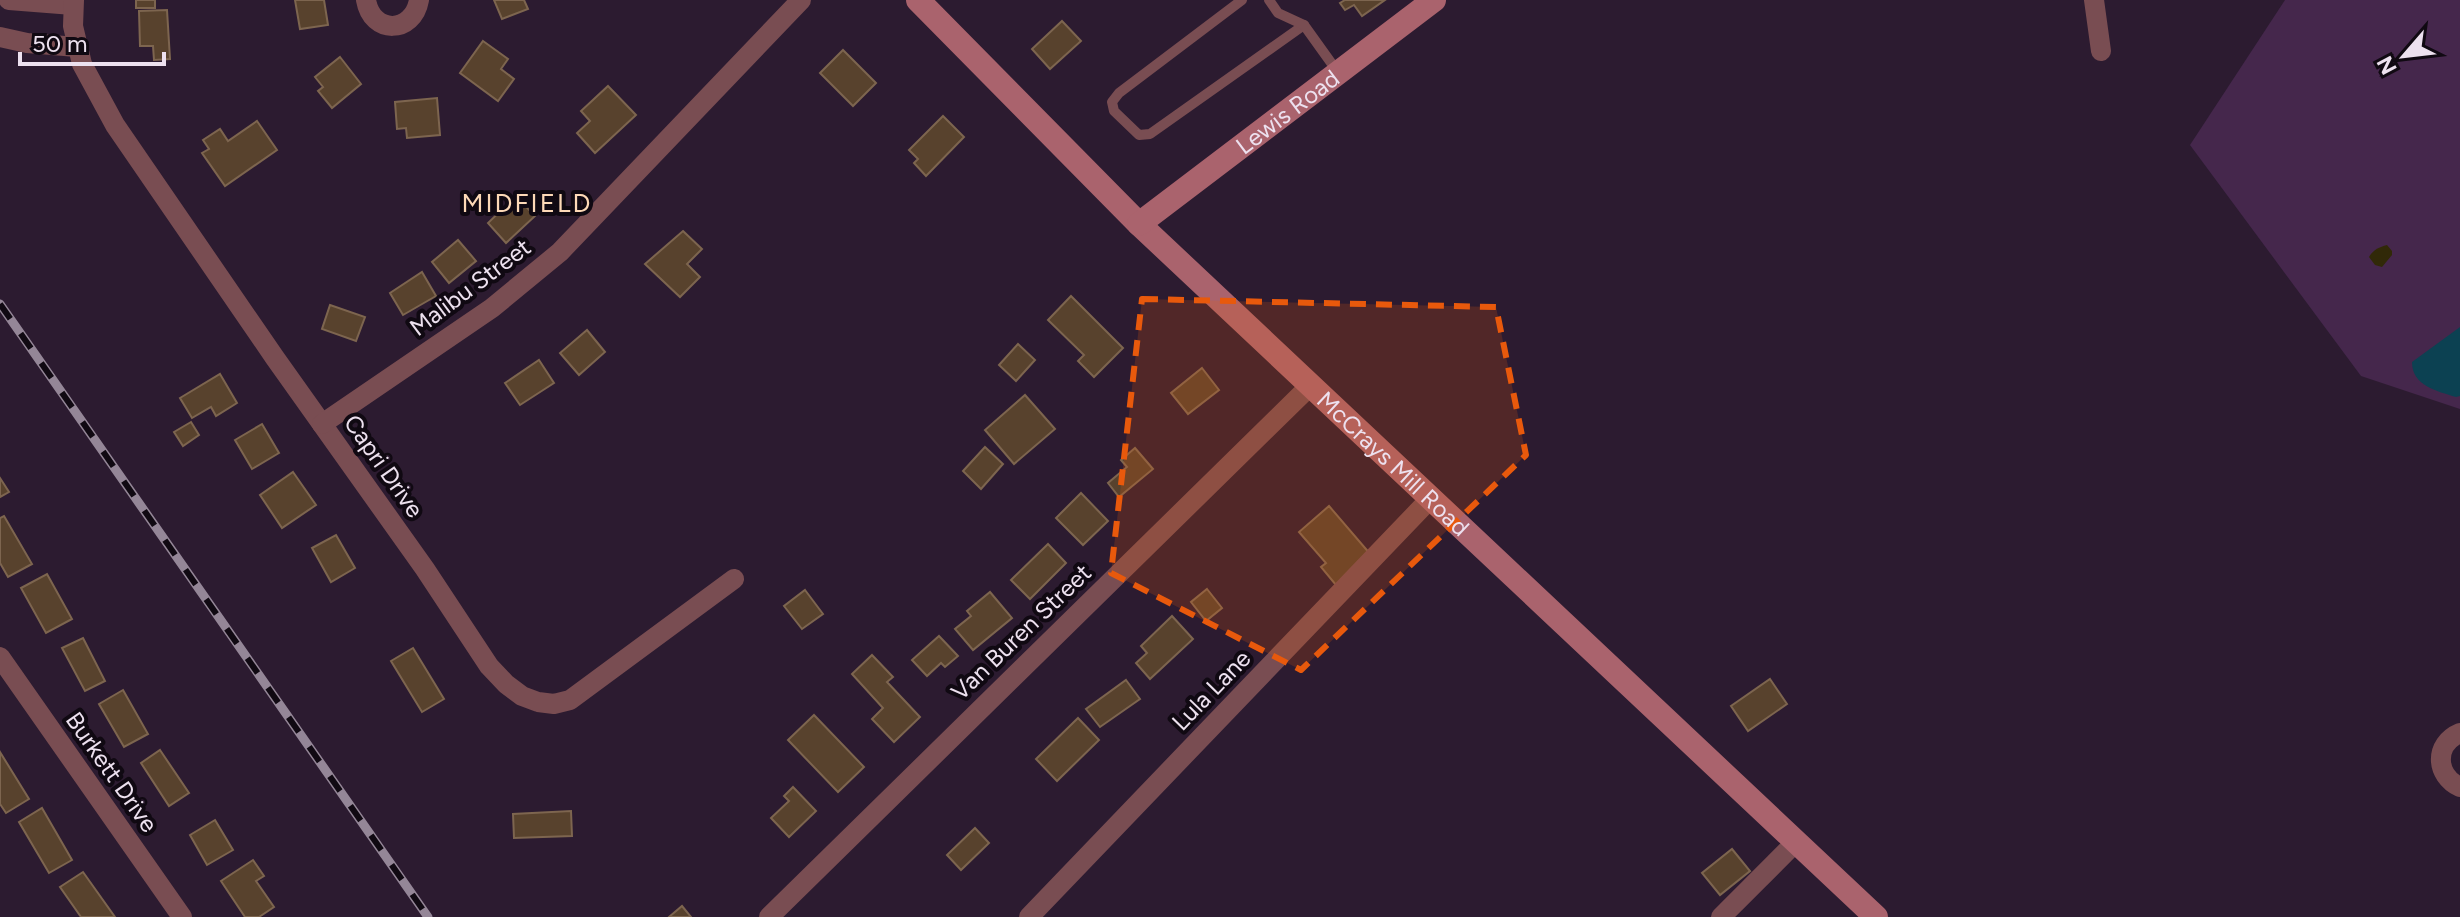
<svg xmlns="http://www.w3.org/2000/svg" width="2460" height="917" font-family="Figtree,sans-serif">
<style>
.green{fill:#45274c}
.sand{fill:#312908}
.water{fill:#0c4152}
.building{fill:#58422d;stroke:#7d654f;stroke-width:2}
.lines{fill:none;stroke-linecap:round;stroke-linejoin:round}
.lane{stroke:#794d52;stroke-width:10}
.street{stroke:#794d52;stroke-width:20}
.secondary{stroke:#aa636d;stroke-width:24}
.rail-casing{stroke:#948697;stroke-width:9}
.rail{stroke:#100912;stroke-width:6;stroke-dasharray:18;stroke-linecap:butt}
.marked{fill:#e8590c;fill-opacity:0.2;stroke:#e8590c;stroke-width:6;stroke-dasharray:16 10;stroke-linejoin:round}
.labels{text-anchor:middle;dominant-baseline:central;stroke-width:8;stroke-linejoin:round;paint-order:stroke}
.street-label{font-size:24px;fill:#ede1ef;stroke:#100912}
.neighbourhood-label{font-size:26px;letter-spacing:2px;fill:#fdd9b7;stroke:#100912}
</style>
<rect width="100%" height="100%" fill="#2c1b30"/>
<polygon class="green" points="2285,0 2460,0 2460,409 2361,376 2190,145"/>
<path class="sand" d="M2387 245 2392 251V255L2382 267 2375 265 2369 257C2373 250 2379 247 2387 245Z"/>
<path class="water" d="M2460 327V396L2456 397C2437 391 2412 386 2412 362Z"/>
<g class="building">
<rect x="136" y="0" width="19" height="8"/>
<polygon points="295,0 324,0 328,25 300,29"/>
<polygon points="494,0 524,0 528,9 502,19"/>
<polygon points="1345,0 1385,0 1362,16 1354,5 1345,10 1340,3"/>
<polygon points="167,10 170,59 154,60 153,46 140,46 139,11"/>
<polygon points="1062,21 1081,41 1050,69 1032,49"/>
<polygon points="483,41 508,59 501,69 514,79 498,101 460,73"/>
<polygon points="843,50 876,83 853,106 820,73"/>
<polygon points="340,57 361,84 332,108 318,91 323,87 315,77"/>
<polygon points="608,86 636,115 595,153 577,133 590,121 581,111"/>
<polygon points="437,98 440,135 407,138 406,128 397,129 395,102"/>
<polygon points="943,116 964,137 926,176 914,163 918,159 909,150"/>
<polygon points="257,121 277,150 225,186 202,153 209,149 203,140 220,129 228,141"/>
<polygon points="516,196 535,216 506,243 488,223"/>
<polygon points="683,231 702,249 687,264 700,277 680,297 645,264"/>
<polygon points="458,240 476,261 449,283 432,262"/>
<polygon points="422,272 436,296 403,315 390,293"/>
<polygon points="1071,296 1123,348 1094,377 1078,361 1084,355 1048,320"/>
<polygon points="330,305 365,317 356,341 322,329"/>
<polygon points="587,330 605,352 579,375 560,353"/>
<polygon points="1018,344 1035,360 1016,381 999,365"/>
<polygon points="539,360 554,383 520,405 505,383"/>
<polygon points="1202,368 1219,390 1188,414 1171,393"/>
<polygon points="220,374 237,403 216,416 211,407 192,418 180,398"/>
<polygon points="1025,395 1055,429 1014,464 985,430"/>
<polygon points="191,422 199,435 183,446 174,432"/>
<polygon points="262,424 279,453 252,469 235,440"/>
<polygon points="985,447 1003,464 981,489 963,471"/>
<polygon points="1135,448 1153,469 1119,497 1108,483 1127,467 1121,460"/>
<polygon points="293,472 316,505 282,528 260,495"/>
<polygon points="0,478 9,492 0,497"/>
<polygon points="1081,493 1108,521 1083,545 1056,518"/>
<polygon points="1329,506 1371,555 1336,585 1321,567 1326,563 1299,532"/>
<polygon points="4,516 32,564 8,577 0,563 0,518"/>
<polygon points="336,535 355,568 331,582 312,548"/>
<polygon points="1048,544 1066,563 1030,599 1011,580"/>
<polygon points="47,574 72,619 46,633 21,588"/>
<polygon points="1207,589 1222,608 1206,621 1191,602"/>
<polygon points="805,590 823,614 802,629 784,606"/>
<polygon points="990,592 1012,618 973,650 955,629 971,616 967,611"/>
<polygon points="1172,616 1193,639 1150,679 1136,663 1147,653 1141,646"/>
<polygon points="939,636 958,656 945,667 941,663 927,676 912,660"/>
<polygon points="83,638 105,681 85,691 62,648"/>
<polygon points="413,648 444,699 422,712 391,661"/>
<polygon points="872,655 893,677 887,682 920,717 894,742 872,719 883,708 852,674"/>
<polygon points="1770,679 1787,704 1748,731 1731,706"/>
<polygon points="1126,680 1140,699 1100,727 1086,709"/>
<polygon points="123,690 148,734 124,747 99,704"/>
<polygon points="814,715 864,767 838,792 788,740"/>
<polygon points="1078,718 1099,740 1057,781 1036,759"/>
<polygon points="160,750 189,793 169,806 141,763"/>
<polygon points="0,752 29,799 6,813 0,804"/>
<polygon points="793,787 816,811 789,837 771,818 789,801 784,796"/>
<polygon points="42,808 72,860 49,873 19,822"/>
<polygon points="571,811 572,836 514,838 513,814"/>
<polygon points="215,820 233,850 207,865 190,835"/>
<polygon points="975,828 989,843 961,870 947,855"/>
<polygon points="1732,849 1750,871 1720,895 1702,873"/>
<polygon points="253,860 264,876 256,881 274,907 259,917 245,917 221,881"/>
<polygon points="83,872 115,917 81,917 60,887"/>
<polygon points="682,906 691,917 669,917"/>
</g>
<g class="lines">
<g class="lane">
<polyline points="1242,0 1119,93 1112,102 1114,111 1139,135 1150,134 1304,25"/>
<polyline points="1269,0 1278,13 1304,25 1337,71"/>
</g>
<g class="street">
<polyline points="9,0 73,5"/>
<polyline points="74,0 73,26 82,64 115,125 275,358 425,569 489,666 506,684 522,696 538,702 554,704 570,700 734,579"/>
<path d="M366 0C372 35 413 34 419 0"/>
<polyline points="2094,0 2101,51"/>
<polyline points="0,37 27,43 77,47"/>
<polyline points="322,424 492,308 560,252 801,0"/>
<polyline points="0,657 182,917"/>
<path d="M2460 733C2434 744 2435 775 2460 787"/>
<polyline points="769,917 1311,385"/>
<polyline points="1029,917 1431,498"/>
<polyline points="1721,917 1796,842"/>
</g>
<g class="secondary">
<path id="s1" d="M918 0 1139 224 1876 917"/>
<path id="s2" d="M1139 224 1434 0"/>
</g>
<g class="rail-casing">
<polyline id="rail" points="0,304 428,917"/>
</g>
<use href="#rail" class="rail"/>
</g>
<path class="marked" d="M1142 299 1496 307 1526 455 1301 670 1111 573Z"/>
<g class="labels">
<g class="street-label">
<text stroke="none"><textPath href="#s2" startOffset="186">Lewis Road</textPath></text>
<text transform="translate(470 287) rotate(-37)">Malibu Street</text>
<text stroke="none"><textPath href="#s1" startOffset="664">McCrays Mill Road</textPath></text>
<text transform="translate(384 466) rotate(55)">Capri Drive</text>
<text transform="translate(1021 632) rotate(-44)">Van Buren Street</text>
<text transform="translate(1211 690) rotate(-46)">Lula Lane</text>
<text transform="translate(112 772) rotate(55)">Burkett Drive</text>
</g>
<g class="neighbourhood-label">
<text x="527" y="203">MIDFIELD</text>
</g>
</g>
<g transform="translate(2404 56) rotate(242)" stroke="#100912" stroke-width="6" paint-order="stroke">
<path d="M0-6L14 30L0 20L-14 30Z" fill="#ede1ef"/>
<text y="-12" font-size="22" font-weight="bold" text-anchor="middle" fill="#ede1ef">N</text>
</g>
<path d="M20 52v12h144v-12" fill="none" stroke="#ede1ef" stroke-width="4"/>
<text x="32" y="52" font-size="24" fill="#ede1ef" stroke="#100912" stroke-width="6" paint-order="stroke">50 m</text>
</svg>
